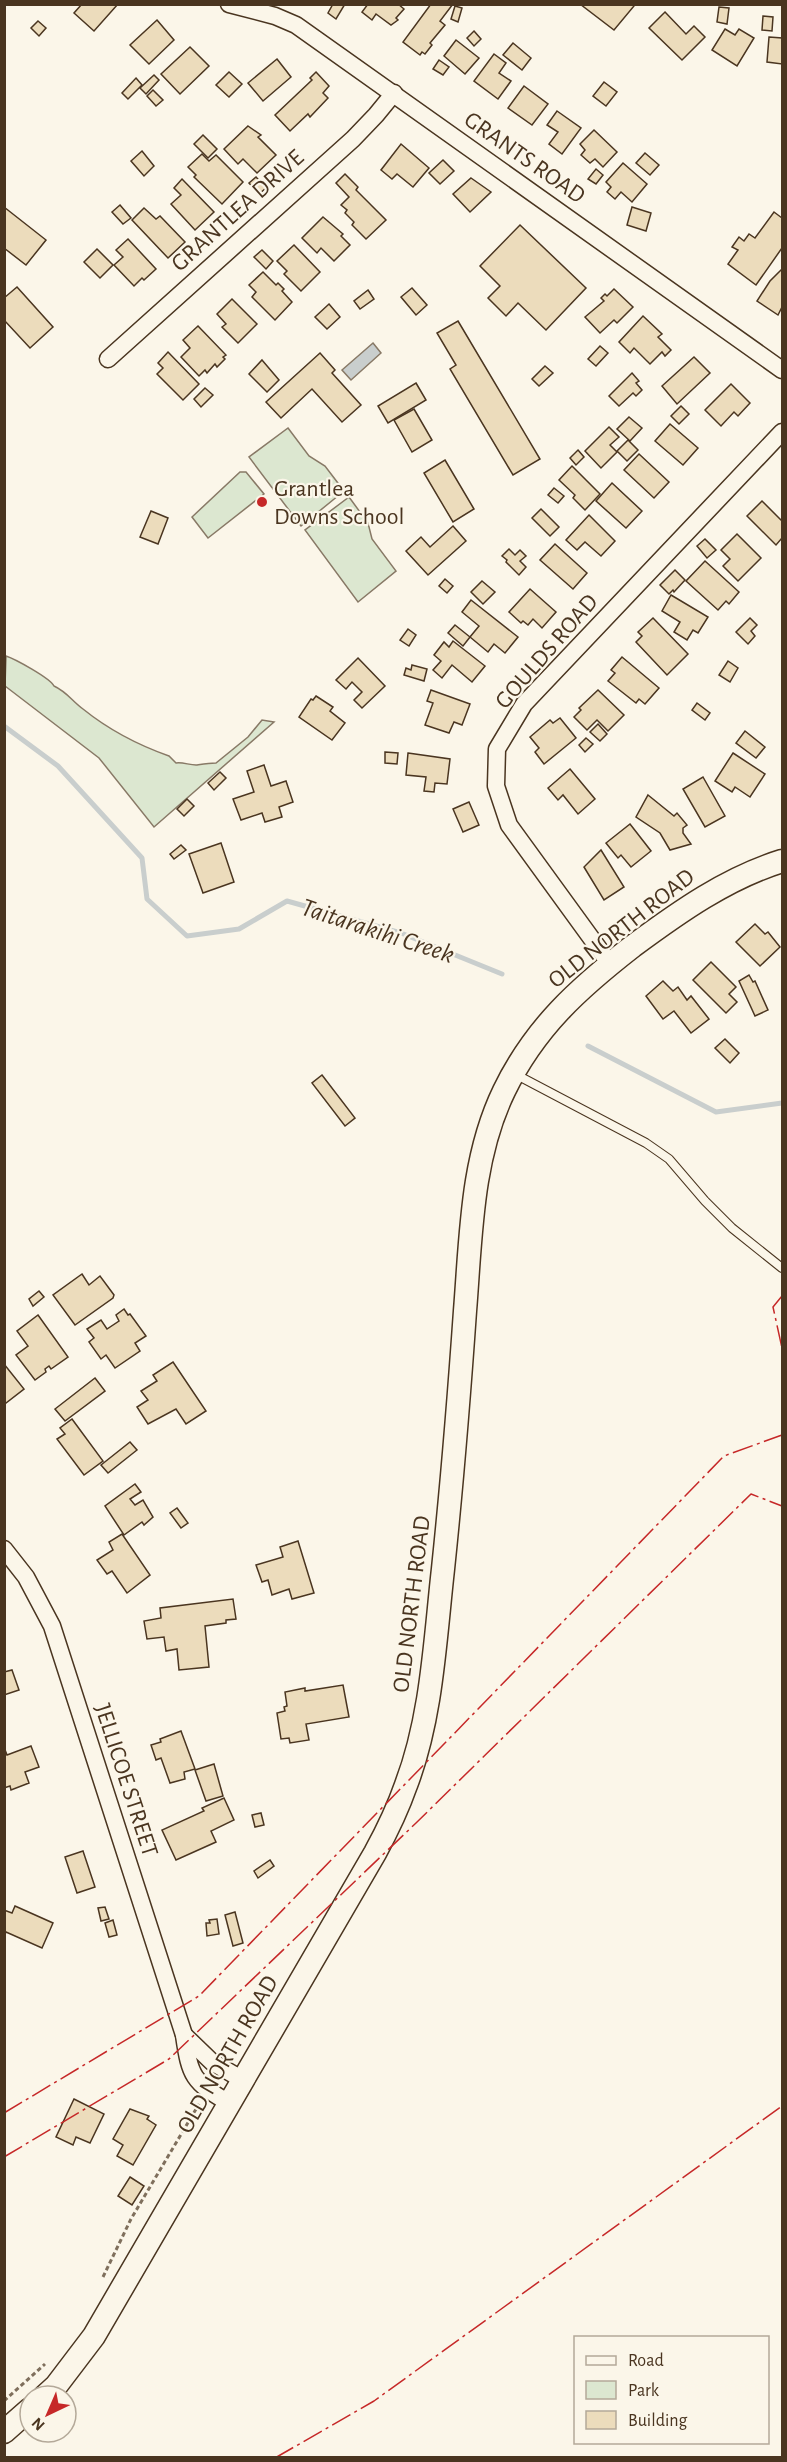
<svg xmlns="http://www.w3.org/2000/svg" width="787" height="2462" viewBox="0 0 787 2462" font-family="'Alegreya Sans',sans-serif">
<rect width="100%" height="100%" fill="#fbf6e9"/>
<g fill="#dce7d0" stroke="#887966" stroke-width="1.5">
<path d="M 288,428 L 309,456 L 325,466 L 344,491 L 301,526 L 249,457 Z"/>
<path d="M 240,472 L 246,472 L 264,494 L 208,538 L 192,517 Z"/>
<path d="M 349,497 L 368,523 L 372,539 L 396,571 L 358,602 L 305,530 Z"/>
<path d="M 6,656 C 15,659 50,678 54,686 C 67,692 72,701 83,709 C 109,730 138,745 169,756 L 176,763 C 183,762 189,765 196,765 C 203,764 209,763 216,763 L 248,737 L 262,720 L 274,722 L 154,827 L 99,758 L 5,686 Z"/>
</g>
<path fill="#c9cecd" stroke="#887966" stroke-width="1.5" d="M 373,343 L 381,353 L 351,380 L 342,370 Z"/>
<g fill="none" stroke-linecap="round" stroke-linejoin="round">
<g stroke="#c9cecd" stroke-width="5">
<path d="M 4,726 L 58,766 L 142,858 L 147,899 L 187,936 L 239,929 L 287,901 L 401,933 L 502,974"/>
<path d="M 588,1046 L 716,1112 L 782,1103"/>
</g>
</g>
<g fill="#ecdcbc" stroke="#4a3520" stroke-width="1.5">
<path d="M 82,4 L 118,4 L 94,31 L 74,13 Z"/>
<path d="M 333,4 L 345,4 L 336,19 L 328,13 Z"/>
<path d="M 368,4 L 398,4 L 404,9 L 396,18 L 398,20 L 391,25 L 376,14 L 372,20 L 362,12 Z"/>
<path d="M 431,4 L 453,4 L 440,21 L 445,25 L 430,43 L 432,45 L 425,54 L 422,52 L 420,55 L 403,42 Z"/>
<path d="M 580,4 L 631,4 L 634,6 L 614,30 Z"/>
<path d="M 455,6 L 462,8 L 458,22 L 451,19 Z"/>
<path d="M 719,7 L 729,8 L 727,24 L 717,22 Z"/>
<path d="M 665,12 L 686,34 L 694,26 L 705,37 L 682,60 L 649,28 Z"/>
<path d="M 763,16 L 773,17 L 772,31 L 762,30 Z"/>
<path d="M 157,20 L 174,40 L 149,64 L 130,45 Z"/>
<path d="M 38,21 L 46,28 L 39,36 L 31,28 Z"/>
<path d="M 725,29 L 735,35 L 739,29 L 754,38 L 737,66 L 712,50 Z"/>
<path d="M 474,31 L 481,39 L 474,46 L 467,38 Z"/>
<path d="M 769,37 L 782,38 L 782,64 L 767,62 Z"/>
<path d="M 456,40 L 479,58 L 465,74 L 444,56 Z"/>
<path d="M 513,43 L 531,58 L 522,70 L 503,55 Z"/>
<path d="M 190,47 L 209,66 L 180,94 L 161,74 Z"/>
<path d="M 494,54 L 506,63 L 499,73 L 511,81 L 498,99 L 474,81 Z"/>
<path d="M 277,59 L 291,77 L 263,101 L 248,83 Z"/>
<path d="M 439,60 L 449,67 L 443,75 L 433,69 Z"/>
<path d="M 229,72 L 242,84 L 229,97 L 216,85 Z"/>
<path d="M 316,72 L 329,86 L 323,93 L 328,98 L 310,117 L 308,114 L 290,131 L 275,115 L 312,80 L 310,78 Z"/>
<path d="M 154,75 L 159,80 L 146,94 L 140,88 Z"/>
<path d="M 136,78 L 142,85 L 128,99 L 122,93 Z"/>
<path d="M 604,82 L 617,92 L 606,106 L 593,96 Z"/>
<path d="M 524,86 L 548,104 L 532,125 L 508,108 Z"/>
<path d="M 153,90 L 163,100 L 156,106 L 147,96 Z"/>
<path d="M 557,111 L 581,128 L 562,154 L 549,144 L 558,132 L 547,125 Z"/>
<path d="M 248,126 L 261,135 L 258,137 L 276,155 L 257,173 L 243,159 L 238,164 L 224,149 Z"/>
<path d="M 594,130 L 617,152 L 603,167 L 595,159 L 590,163 L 581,155 L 585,150 L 580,144 Z"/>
<path d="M 203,135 L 217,149 L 208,158 L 194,144 Z"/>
<path d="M 401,144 L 429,168 L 413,187 L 397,174 L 392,179 L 381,170 Z"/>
<path d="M 142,151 L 154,166 L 144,176 L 131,161 Z"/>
<path d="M 645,153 L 659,165 L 650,175 L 636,163 Z"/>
<path d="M 202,154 L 209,161 L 216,155 L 243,182 L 222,204 L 194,177 L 196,175 L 188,167 Z"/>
<path d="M 443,160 L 454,171 L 440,184 L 429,173 Z"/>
<path d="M 623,163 L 647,184 L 632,202 L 621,192 L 615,199 L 607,192 L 611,187 L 606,182 Z"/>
<path d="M 596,169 L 603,175 L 596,184 L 588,179 Z"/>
<path d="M 345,174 L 358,187 L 356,190 L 386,220 L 366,239 L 352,225 L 354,222 L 345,213 L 347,210 L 341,205 L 349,197 L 336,183 Z"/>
<path d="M 256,177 L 266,188 L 259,194 L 249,183 Z"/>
<path d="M 471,178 L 491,192 L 470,212 L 453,194 Z"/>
<path d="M 182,179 L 214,212 L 195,230 L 171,204 L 181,195 L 174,188 Z"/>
<path d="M 120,205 L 131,218 L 123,224 L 112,212 Z"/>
<path d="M 4,207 L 46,240 L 26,265 L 4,248 Z"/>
<path d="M 632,207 L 651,213 L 646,231 L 627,225 Z"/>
<path d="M 144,208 L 156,219 L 160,216 L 185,242 L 168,258 L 132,220 Z"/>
<path d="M 774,212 L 782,218 L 782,248 L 756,285 L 728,264 L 738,250 L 732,247 L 739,237 L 744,241 L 749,234 L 755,238 Z"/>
<path d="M 323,217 L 343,234 L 341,236 L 350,245 L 334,261 L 321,248 L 317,253 L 302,238 Z"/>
<path d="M 520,225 L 586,288 L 546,330 L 518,303 L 506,316 L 488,298 L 500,286 L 480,266 Z"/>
<path d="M 128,239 L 156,269 L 144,280 L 142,278 L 134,286 L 114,265 L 123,257 L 116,250 Z"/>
<path d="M 294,245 L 320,272 L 301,291 L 284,274 L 287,271 L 277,261 Z"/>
<path d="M 97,249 L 113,265 L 100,278 L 84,262 Z"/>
<path d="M 262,250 L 273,261 L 266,269 L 254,257 Z"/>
<path d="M 782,269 L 782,307 L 778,315 L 757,301 L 770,281 Z"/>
<path d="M 263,272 L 276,285 L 278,283 L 284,289 L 282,291 L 292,302 L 275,320 L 252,297 L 256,292 L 249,285 Z"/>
<path d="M 17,287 L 53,327 L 30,348 L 4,320 L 4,298 Z"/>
<path d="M 412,288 L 427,305 L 416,315 L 401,297 Z"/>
<path d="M 614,289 L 633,307 L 617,323 L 614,320 L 600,333 L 585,317 L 604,301 L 601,298 L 605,294 L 607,296 Z"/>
<path d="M 368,290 L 374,299 L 360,309 L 354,301 Z"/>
<path d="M 232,299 L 257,324 L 238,343 L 222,327 L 226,324 L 217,314 Z"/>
<path d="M 329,304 L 340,317 L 327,329 L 315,317 Z"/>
<path d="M 643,316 L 662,334 L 658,337 L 671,350 L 665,356 L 662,352 L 650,364 L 634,348 L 630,353 L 619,342 Z"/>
<path d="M 458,321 L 540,459 L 513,475 L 450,369 L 456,365 L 437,333 Z"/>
<path d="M 198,326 L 226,355 L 223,357 L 225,359 L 217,367 L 215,364 L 207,373 L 205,370 L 199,376 L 181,357 L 190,348 L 183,340 Z"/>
<path d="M 600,346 L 608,353 L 596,366 L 588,359 Z"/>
<path d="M 168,352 L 199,384 L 183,400 L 157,374 L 163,368 L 158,363 Z"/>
<path d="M 320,353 L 335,370 L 332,373 L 361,405 L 342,422 L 312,389 L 281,418 L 266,402 Z"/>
<path d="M 694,357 L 710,373 L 677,404 L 662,386 Z"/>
<path d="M 262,360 L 279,380 L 267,392 L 249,374 Z"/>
<path d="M 545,366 L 553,373 L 539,386 L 532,379 Z"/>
<path d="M 632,373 L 639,381 L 636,383 L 642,390 L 636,396 L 633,393 L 619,406 L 609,396 Z"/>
<path d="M 416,383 L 426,400 L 388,423 L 378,406 Z"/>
<path d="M 731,384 L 750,403 L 738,416 L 734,412 L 721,426 L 705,410 Z"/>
<path d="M 205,388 L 213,395 L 201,407 L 194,399 Z"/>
<path d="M 681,406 L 689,414 L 679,424 L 671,416 Z"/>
<path d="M 414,409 L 432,440 L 412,452 L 394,420 Z"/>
<path d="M 629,417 L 642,428 L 630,441 L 617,429 Z"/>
<path d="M 670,424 L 698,448 L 683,465 L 655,441 Z"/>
<path d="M 609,427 L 619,437 L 610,445 L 617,452 L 601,468 L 585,451 Z"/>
<path d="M 628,440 L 638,450 L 627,461 L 617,451 Z"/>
<path d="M 578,450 L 584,457 L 576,465 L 570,458 Z"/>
<path d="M 639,454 L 669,482 L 654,498 L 624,470 Z"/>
<path d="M 445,460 L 474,509 L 453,522 L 424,473 Z"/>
<path d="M 572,466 L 600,494 L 585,510 L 573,498 L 575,495 L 559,480 Z"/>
<path d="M 612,483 L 642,511 L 626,528 L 596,501 Z"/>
<path d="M 554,488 L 564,496 L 558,503 L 548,495 Z"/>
<path d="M 762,501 L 782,521 L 782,538 L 776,545 L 747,516 Z"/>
<path d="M 541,509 L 559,527 L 550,536 L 532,518 Z"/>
<path d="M 151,511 L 168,518 L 158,544 L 140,537 Z"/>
<path d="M 589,515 L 615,541 L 601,556 L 585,542 L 577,550 L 566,540 Z"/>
<path d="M 453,526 L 466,541 L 428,575 L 406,551 L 421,537 L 430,547 Z"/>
<path d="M 737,534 L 761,558 L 738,581 L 723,566 L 730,559 L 721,550 Z"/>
<path d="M 705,539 L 716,550 L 707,558 L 697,546 Z"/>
<path d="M 555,544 L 587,573 L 573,589 L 540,560 Z"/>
<path d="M 509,549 L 515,555 L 520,550 L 526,556 L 520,561 L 526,567 L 519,575 L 506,562 L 507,560 L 502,556 Z"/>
<path d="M 705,561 L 739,592 L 729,604 L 726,601 L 718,610 L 686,581 Z"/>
<path d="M 675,570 L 685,580 L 674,592 L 673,590 L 669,594 L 660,585 Z"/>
<path d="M 445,579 L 453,586 L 447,593 L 439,586 Z"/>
<path d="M 482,581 L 495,592 L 483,604 L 471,592 Z"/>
<path d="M 530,589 L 556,612 L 542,628 L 533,619 L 528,625 L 523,621 L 521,623 L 509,612 Z"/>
<path d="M 671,595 L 708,617 L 698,633 L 693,630 L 687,640 L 674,632 L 680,622 L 662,611 Z"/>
<path d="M 471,600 L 518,637 L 505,653 L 494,644 L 488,652 L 470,637 L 479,626 L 462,612 Z"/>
<path d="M 653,618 L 688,654 L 667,675 L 636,642 L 642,636 L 638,632 Z"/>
<path d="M 750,618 L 757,625 L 751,631 L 755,636 L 748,644 L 736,632 Z"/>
<path d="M 455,625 L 470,637 L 463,646 L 448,633 Z"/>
<path d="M 408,629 L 416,635 L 409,646 L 400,640 Z"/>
<path d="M 453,641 L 485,666 L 472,682 L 452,665 L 442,678 L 433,670 L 441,661 L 434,655 L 444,642 L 449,647 Z"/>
<path d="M 622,657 L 659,688 L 645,704 L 639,699 L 636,703 L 608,681 L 615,673 L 611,670 Z"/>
<path d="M 358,658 L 385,686 L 362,708 L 354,700 L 362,692 L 352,682 L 346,689 L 336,680 Z"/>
<path d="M 728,661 L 738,668 L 730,682 L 719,675 Z"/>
<path d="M 412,665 L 427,669 L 424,681 L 404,675 L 406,668 L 411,670 Z"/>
<path d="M 431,690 L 470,704 L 462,725 L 454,722 L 449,733 L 425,725 L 433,703 L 427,701 Z"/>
<path d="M 598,690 L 624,715 L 608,731 L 597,720 L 587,730 L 574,717 L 581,710 L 579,708 Z"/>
<path d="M 316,696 L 333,707 L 330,711 L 345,723 L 332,740 L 299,717 L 311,699 L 313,700 Z"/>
<path d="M 697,703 L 710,713 L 705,720 L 692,710 Z"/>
<path d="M 560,718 L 576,738 L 544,764 L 535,752 L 539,748 L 530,737 L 550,720 L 553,723 Z"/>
<path d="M 598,724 L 607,734 L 600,741 L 590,732 Z"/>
<path d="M 745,731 L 765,747 L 756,758 L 736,743 Z"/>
<path d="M 586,738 L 593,744 L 585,752 L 579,745 Z"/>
<path d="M 385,752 L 398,753 L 397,764 L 385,763 Z"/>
<path d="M 408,753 L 450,759 L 447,784 L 435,783 L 434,792 L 424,791 L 426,777 L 406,775 Z"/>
<path d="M 733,753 L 765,774 L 750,797 L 735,787 L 732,792 L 715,781 Z"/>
<path d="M 264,765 L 271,786 L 286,781 L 293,802 L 279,807 L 282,817 L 265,822 L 262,813 L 241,820 L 233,799 L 254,792 L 247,771 Z"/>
<path d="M 570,769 L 595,799 L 578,814 L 563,795 L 558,800 L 548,788 Z"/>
<path d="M 220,772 L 226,778 L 214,790 L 208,783 Z"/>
<path d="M 703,777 L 725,816 L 705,827 L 683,789 Z"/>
<path d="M 648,795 L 674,816 L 677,813 L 687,825 L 683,828 L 683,833 L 691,844 L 670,850 L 660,833 L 636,817 Z"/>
<path d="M 187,799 L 194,806 L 184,816 L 177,809 Z"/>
<path d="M 469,802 L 479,825 L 463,832 L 453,809 Z"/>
<path d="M 630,824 L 651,851 L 631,867 L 621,855 L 618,858 L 606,843 Z"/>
<path d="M 221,843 L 234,882 L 203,893 L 189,854 Z"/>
<path d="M 181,845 L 186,850 L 174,859 L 170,854 Z"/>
<path d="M 601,850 L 624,887 L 604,900 L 584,867 Z"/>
<path d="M 755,924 L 765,934 L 768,932 L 780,947 L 760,966 L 736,942 Z"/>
<path d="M 711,962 L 736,987 L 729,994 L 737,1002 L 726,1013 L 693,980 Z"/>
<path d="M 749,975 L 753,982 L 755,981 L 768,1010 L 755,1016 L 739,981 Z"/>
<path d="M 663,981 L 673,991 L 678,987 L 687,1000 L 691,996 L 709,1019 L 691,1033 L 674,1011 L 663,1019 L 646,996 Z"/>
<path d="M 725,1039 L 739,1053 L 730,1063 L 715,1048 Z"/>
<path d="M 322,1075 L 355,1118 L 345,1126 L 312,1083 Z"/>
<path d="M 82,1274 L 89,1285 L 100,1276 L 114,1295 L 113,1298 L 75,1325 L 53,1295 Z"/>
<path d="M 39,1291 L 44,1297 L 33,1306 L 29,1299 Z"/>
<path d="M 124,1309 L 128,1315 L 130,1314 L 146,1336 L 135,1343 L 140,1351 L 115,1368 L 106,1355 L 101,1359 L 89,1342 L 94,1338 L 87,1329 L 101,1320 L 107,1329 L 119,1321 L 116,1315 Z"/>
<path d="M 38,1315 L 68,1357 L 51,1369 L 49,1366 L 45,1369 L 46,1372 L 35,1380 L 16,1355 L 28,1346 L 17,1331 Z"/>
<path d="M 173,1362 L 206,1411 L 186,1424 L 176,1409 L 148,1424 L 137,1407 L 148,1400 L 141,1391 L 157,1381 L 153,1375 Z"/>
<path d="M 4,1364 L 24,1389 L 6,1403 L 4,1401 Z"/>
<path d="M 95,1378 L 105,1391 L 65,1421 L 55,1409 Z"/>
<path d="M 72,1419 L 103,1461 L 84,1475 L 57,1439 L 65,1434 L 60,1428 Z"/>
<path d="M 130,1442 L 137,1450 L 108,1473 L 101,1465 Z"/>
<path d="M 135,1484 L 141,1492 L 130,1499 L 135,1505 L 143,1500 L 153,1517 L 144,1525 L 142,1522 L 124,1535 L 105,1506 Z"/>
<path d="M 177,1508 L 188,1523 L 181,1528 L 170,1513 Z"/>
<path d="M 122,1534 L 150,1575 L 127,1593 L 112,1571 L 107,1574 L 97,1560 L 113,1550 L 109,1542 Z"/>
<path d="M 298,1541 L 314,1593 L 292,1599 L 289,1589 L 272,1595 L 268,1580 L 262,1582 L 256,1565 L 283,1557 L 280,1547 Z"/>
<path d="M 233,1599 L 236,1619 L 226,1620 L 226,1623 L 205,1626 L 209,1667 L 179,1670 L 177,1649 L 166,1651 L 164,1637 L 147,1639 L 144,1621 L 161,1618 L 160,1608 Z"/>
<path d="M 12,1670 L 19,1690 L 4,1695 L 4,1672 Z"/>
<path d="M 343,1685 L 349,1717 L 306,1724 L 309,1740 L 290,1743 L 289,1738 L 281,1739 L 277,1713 L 285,1711 L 284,1707 L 287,1706 L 285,1692 L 305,1688 L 305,1691 Z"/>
<path d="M 181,1731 L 195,1769 L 184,1772 L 185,1779 L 170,1783 L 161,1758 L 156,1760 L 151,1745 L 161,1742 L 160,1739 Z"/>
<path d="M 31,1746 L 39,1767 L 25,1772 L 29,1783 L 11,1790 L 10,1786 L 4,1788 L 4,1747 L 7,1755 Z"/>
<path d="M 214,1764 L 223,1796 L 206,1801 L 195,1770 Z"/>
<path d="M 224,1798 L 234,1820 L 211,1831 L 216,1842 L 176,1860 L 162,1830 L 204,1811 L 202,1808 Z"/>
<path d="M 261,1813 L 264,1825 L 255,1827 L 252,1815 Z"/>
<path d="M 83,1851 L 95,1887 L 77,1893 L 65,1857 Z"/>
<path d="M 270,1860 L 274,1866 L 258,1878 L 254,1871 Z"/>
<path d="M 15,1906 L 53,1923 L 42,1948 L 6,1932 L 4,1935 L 4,1910 L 12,1913 Z"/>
<path d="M 105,1907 L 109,1919 L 101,1921 L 98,1908 Z"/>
<path d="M 235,1912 L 243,1943 L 233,1946 L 225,1915 Z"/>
<path d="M 217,1919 L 219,1934 L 207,1936 L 206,1923 L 210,1923 L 209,1920 Z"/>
<path d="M 113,1920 L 117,1935 L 109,1937 L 105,1923 Z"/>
<path d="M 74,2099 L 104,2114 L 90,2143 L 76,2137 L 73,2145 L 56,2137 Z"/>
<path d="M 130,2109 L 149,2116 L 147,2119 L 156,2125 L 133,2165 L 117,2156 L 123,2145 L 113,2139 Z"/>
<path d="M 130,2177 L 144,2186 L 132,2205 L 118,2196 Z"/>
</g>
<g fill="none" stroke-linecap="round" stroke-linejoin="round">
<defs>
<path id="lane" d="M 513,1073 L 646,1143 L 669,1159 L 705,1201 L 732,1228 L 782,1268"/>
<g id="street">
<path d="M 229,4 L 275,16 L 296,25 L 782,370"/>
<path d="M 108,359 L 353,139 L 376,115 L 394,93"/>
<path d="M 610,964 L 509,825 L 496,786 L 497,749 L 524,704 L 782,432"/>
<path d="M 4,1549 L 26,1577 L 52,1626 L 184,2035 C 190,2077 193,2082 229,2103"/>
<path d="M 184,2035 L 212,2062 L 243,2080"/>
</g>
<g id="secondary">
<path d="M 45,2396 L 56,2386 L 94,2336 L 375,1853 C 387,1831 398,1808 406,1785 C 432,1717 435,1640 443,1569 C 452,1483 459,1397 465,1311 C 471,1237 471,1159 504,1091 C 535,1027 579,988 633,946 C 679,912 727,878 782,861"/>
<path d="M 4,2432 L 30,2409"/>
</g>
</defs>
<use href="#lane" stroke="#4a3520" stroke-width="10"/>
<use href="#street" stroke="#4a3520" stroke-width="19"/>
<use href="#secondary" stroke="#4a3520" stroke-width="25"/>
<g stroke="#7f6f5c" stroke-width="3" stroke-dasharray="4.5 3" stroke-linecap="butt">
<path d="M 103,2277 L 131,2219 L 199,2104"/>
<path d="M 4,2401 L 45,2364"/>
</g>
<use href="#lane" stroke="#fbf6e9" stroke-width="8"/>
<use href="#street" stroke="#fbf6e9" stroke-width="16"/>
<use href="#secondary" stroke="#fbf6e9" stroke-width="22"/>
<g stroke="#c62828" stroke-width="1.5" stroke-dasharray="21 4.5 3 4.5" stroke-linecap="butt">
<path d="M 782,1296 L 773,1307 L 782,1348"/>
<path d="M 4,2113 L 199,1996 L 724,1456 L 782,1435"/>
<path d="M 4,2157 L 169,2059 L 416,1823 L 751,1494 L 782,1506"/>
<path d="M 275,2458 L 374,2401 L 782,2106"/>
</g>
</g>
<circle fill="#c62828" stroke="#fbf6e9" stroke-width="2" cx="262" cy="502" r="6"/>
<g text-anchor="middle" stroke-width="4.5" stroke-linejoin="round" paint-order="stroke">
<g font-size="24" fill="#4a3520" stroke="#fbf6e9">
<text transform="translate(525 157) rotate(35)" y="8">GRANTS ROAD</text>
<text transform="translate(237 210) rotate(-42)" y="8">GRANTLEA DRIVE</text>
<text transform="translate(546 651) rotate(-49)" y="8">GOULDS ROAD</text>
<text transform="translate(621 928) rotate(-38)" y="8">OLD NORTH ROAD</text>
<text transform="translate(411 1604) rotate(-83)" y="8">OLD NORTH ROAD</text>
<text transform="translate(127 1780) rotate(72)" y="8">JELLICOE STREET</text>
<text transform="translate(227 2054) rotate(-60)" y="8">OLD NORTH ROAD</text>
</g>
<g font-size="24" fill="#4a3520" stroke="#fbf6e9" text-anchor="start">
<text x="274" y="496">Grantlea<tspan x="274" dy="28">Downs School</tspan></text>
</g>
<g font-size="26" font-style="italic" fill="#4a3520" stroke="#fbf6e9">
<text transform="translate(378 930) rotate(18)" y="9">Taitarakihi Creek</text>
</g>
</g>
<rect width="787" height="2462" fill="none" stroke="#4a3520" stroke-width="12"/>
<rect x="574" y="2336" width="195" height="108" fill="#fbf6e9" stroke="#b4a999" stroke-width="1.5"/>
<rect x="586" y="2356" width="30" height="9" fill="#fbf6e9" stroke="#b4a999" stroke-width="1.5"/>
<text x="628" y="2366" font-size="18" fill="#4a3520">Road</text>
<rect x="586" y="2381" width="30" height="18" fill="#dce7d0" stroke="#b4a999" stroke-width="1.5"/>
<text x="628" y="2396" font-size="18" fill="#4a3520">Park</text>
<rect x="586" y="2411" width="30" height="18" fill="#ecdcbc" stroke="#b4a999" stroke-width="1.5"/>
<text x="628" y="2426" font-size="18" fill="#4a3520">Building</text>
<g transform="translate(48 2414) rotate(224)"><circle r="28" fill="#fbf6e9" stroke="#b4a999" stroke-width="1.5"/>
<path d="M0-4.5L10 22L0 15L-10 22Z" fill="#c62828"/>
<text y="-9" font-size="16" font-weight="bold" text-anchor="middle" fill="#4a3520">N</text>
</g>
</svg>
